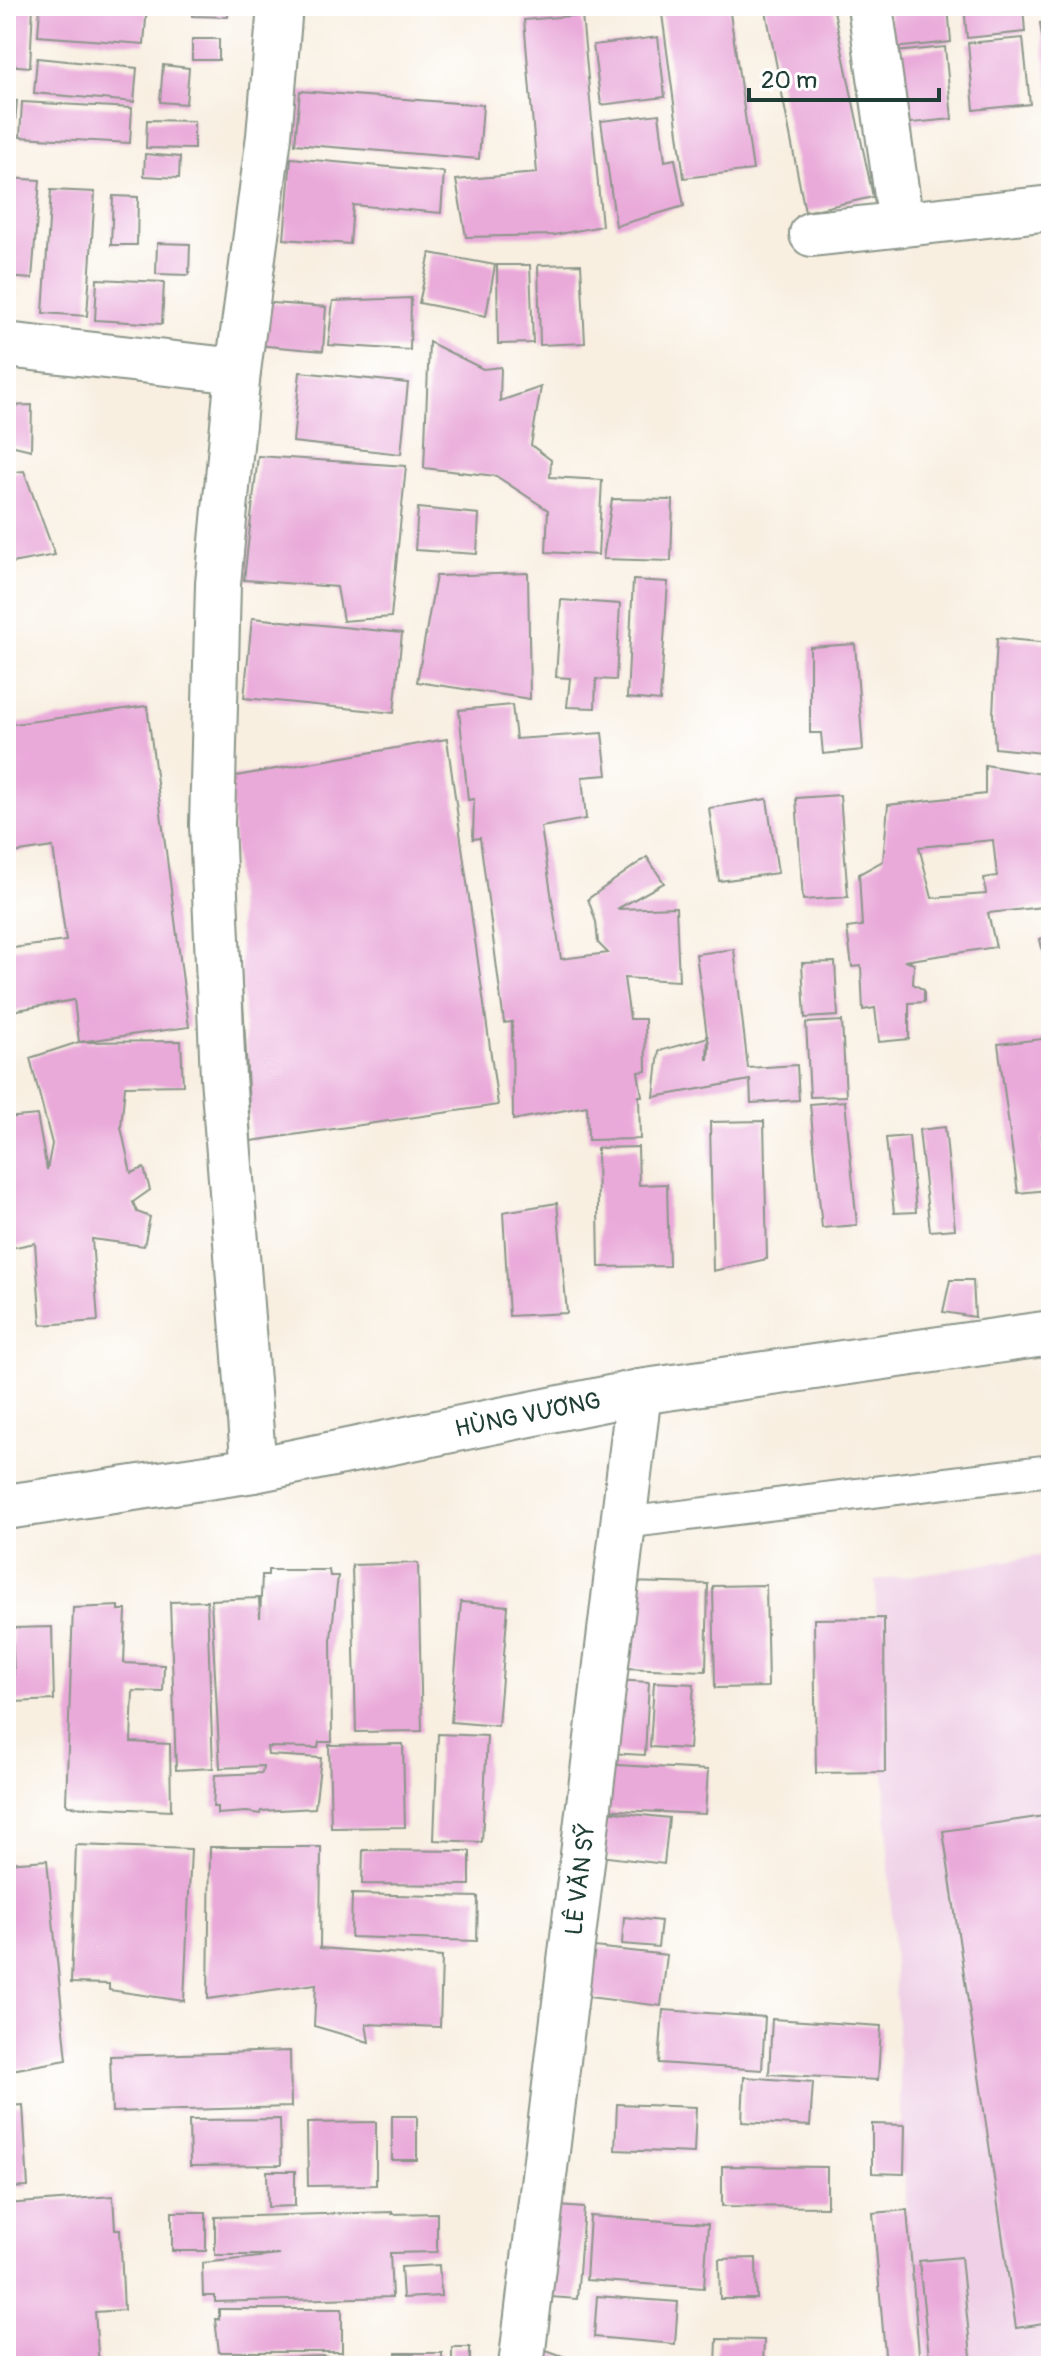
<svg xmlns="http://www.w3.org/2000/svg" width="1057" height="2372" viewBox="0 0 1057 2372" font-family="Pangolin,sans-serif">
<rect width="100%" height="100%" fill="#fff"/>
<filter id="ink" filterUnits="userSpaceOnUse"><feTurbulence type="fractalNoise" baseFrequency=".0125" numOctaves="2"/><feDisplacementMap in="SourceGraphic" scale="16" xChannelSelector="R" yChannelSelector="G"/><feConvolveMatrix kernelMatrix="1 2 1 2 8 2 1 2 1" color-interpolation-filters="sRGB"/></filter>
<filter id="wash" filterUnits="userSpaceOnUse"><feTurbulence type="fractalNoise" baseFrequency=".006" numOctaves="4" result="noise"/><feDisplacementMap in="SourceGraphic" scale="32" xChannelSelector="R" yChannelSelector="G"/><feGaussianBlur stdDeviation="1.8" result="paint"/><feColorMatrix in="noise" values="0 0 0 0 0 0 0 0 0 0 0 0 0 0 0 0 0 1.4 0 .05"/><feComposite in="paint" operator="in"/></filter>
<g filter="url(#wash)">
<rect width="100%" height="100%" fill="#f8efe1"/>
<path fill="#efd0e6" d="M 1051,1554 L 1051,2366 L 925,2366 L 906,2209 L 875,1581 Z"/>
<g id="blocks">
<g fill="#e9a9d9" fill-rule="evenodd">
<path d="M 6,6 L 33,6 L 30,67 L 6,65 Z"/>
<path d="M 40,6 L 147,6 L 144,44 L 38,36 Z"/>
<path d="M 193,6 L 229,6 L 228,17 L 192,16 Z"/>
<path d="M 718,6 L 729,6 L 753,170 L 684,178 L 662,14 Z"/>
<path d="M 765,6 L 833,6 L 873,197 L 805,212 Z"/>
<path d="M 889,6 L 948,6 L 951,42 L 893,48 Z"/>
<path d="M 964,6 L 1023,6 L 1025,32 L 967,38 Z"/>
<path d="M 582,15 L 602,226 L 554,235 L 466,237 L 456,180 L 537,173 L 524,20 Z"/>
<path d="M 1051,22 L 1051,86 L 1049,86 L 1040,23 Z"/>
<path d="M 658,37 L 665,97 L 601,105 L 593,45 Z"/>
<path d="M 1023,38 L 1030,104 L 974,110 L 968,43 Z"/>
<rect x="192" y="39" width="27" height="21"/>
<path d="M 945,47 L 952,119 L 902,124 L 895,52 Z"/>
<path d="M 37,58 L 137,68 L 134,102 L 34,93 Z"/>
<path d="M 163,65 L 189,68 L 186,104 L 160,102 Z"/>
<path d="M 300,91 L 483,105 L 479,159 L 295,144 Z"/>
<path d="M 6,100 L 17,101 L 12,156 L 6,156 Z"/>
<path d="M 22,102 L 132,108 L 130,143 L 20,137 Z"/>
<path d="M 659,114 L 665,161 L 675,159 L 684,206 L 616,226 L 601,121 Z"/>
<path d="M 147,120 L 194,121 L 194,149 L 146,148 Z"/>
<path d="M 145,154 L 180,157 L 179,178 L 144,176 Z"/>
<path d="M 291,158 L 444,172 L 441,213 L 353,205 L 350,244 L 284,239 Z"/>
<path d="M 6,178 L 40,180 L 32,279 L 6,277 Z"/>
<path d="M 51,190 L 95,192 L 87,316 L 43,313 Z"/>
<path d="M 113,196 L 138,197 L 137,245 L 111,245 Z"/>
<path d="M 157,243 L 190,244 L 189,275 L 156,274 Z"/>
<path d="M 430,253 L 495,265 L 486,316 L 419,303 Z"/>
<path d="M 581,264 L 585,343 L 540,345 L 538,265 Z"/>
<path d="M 497,265 L 530,265 L 533,343 L 498,344 Z"/>
<path d="M 97,279 L 164,282 L 162,324 L 95,320 Z"/>
<path d="M 411,298 L 410,350 L 328,345 L 333,301 Z"/>
<path d="M 259,302 L 326,307 L 323,351 L 256,345 Z"/>
<path d="M 429,342 L 483,369 L 501,367 L 500,401 L 541,387 L 531,445 L 551,460 L 550,477 L 602,480 L 598,555 L 546,552 L 548,510 L 496,476 L 424,468 Z"/>
<path d="M 300,372 L 408,383 L 401,454 L 293,442 Z"/>
<path d="M 32,405 L 31,450 L 6,444 L 6,406 Z"/>
<path d="M 258,456 L 406,466 L 391,617 L 343,621 L 337,587 L 244,580 Z"/>
<path d="M 24,471 L 55,555 L 6,564 L 6,473 Z"/>
<path d="M 612,499 L 673,500 L 671,561 L 603,559 Z"/>
<path d="M 418,508 L 479,514 L 477,554 L 415,550 Z"/>
<path d="M 528,573 L 530,699 L 417,682 L 436,576 Z"/>
<path d="M 633,580 L 668,582 L 660,701 L 627,698 Z"/>
<path d="M 561,600 L 620,604 L 616,680 L 596,679 L 595,708 L 567,707 L 570,678 L 556,677 Z"/>
<path d="M 252,618 L 402,633 L 394,713 L 244,698 Z"/>
<path d="M 997,638 L 1051,643 L 1051,754 L 995,748 L 993,714 Z"/>
<path d="M 855,644 L 863,750 L 823,754 L 821,733 L 810,733 L 810,647 Z"/>
<path d="M 512,705 L 516,739 L 602,733 L 607,775 L 582,777 L 586,819 L 541,827 L 561,959 L 608,953 L 598,943 L 596,922 L 588,899 L 647,857 L 664,883 L 617,909 L 676,907 L 679,981 L 624,978 L 630,1019 L 645,1019 L 646,1071 L 638,1072 L 642,1096 L 639,1096 L 640,1139 L 588,1140 L 587,1106 L 513,1120 L 512,1022 L 504,1023 L 480,838 L 473,839 L 474,799 L 468,800 L 459,710 Z"/>
<path d="M 147,706 L 189,1027 L 79,1042 L 181,1041 L 183,1085 L 125,1086 L 121,1127 L 131,1173 L 144,1168 L 150,1190 L 133,1202 L 137,1212 L 150,1217 L 144,1246 L 92,1239 L 98,1321 L 41,1325 L 35,1243 L 6,1249 L 6,1118 L 37,1115 L 47,1170 L 52,1144 L 30,1058 L 79,1042 L 74,1000 L 6,1012 L 6,949 L 66,941 L 53,847 L 6,854 L 6,725 Z"/>
<path d="M 447,739 L 498,1105 L 251,1141 L 230,777 Z"/>
<path d="M 985,765 L 1048,775 L 1051,778 L 1051,906 L 988,913 L 996,947 L 904,961 L 914,964 L 913,984 L 924,990 L 924,1002 L 909,1003 L 909,1039 L 879,1042 L 875,1008 L 863,1010 L 861,966 L 852,967 L 847,928 L 862,926 L 859,874 L 883,861 L 888,805 L 985,794 ZM 993,840 L 997,876 L 984,878 L 986,894 L 932,898 L 919,847 Z"/>
<path d="M 840,795 L 848,897 L 803,900 L 796,798 Z"/>
<path d="M 767,799 L 778,873 L 719,881 L 709,808 Z"/>
<path d="M 1051,936 L 1051,976 L 1048,977 L 1040,939 Z"/>
<path d="M 734,949 L 748,1068 L 797,1065 L 799,1100 L 751,1103 L 750,1080 L 654,1097 L 659,1051 L 708,1037 L 707,1059 L 708,1059 L 709,1045 L 708,1037 L 707,1036 L 696,954 Z"/>
<path d="M 835,962 L 838,1016 L 805,1018 L 802,963 Z"/>
<path d="M 842,1021 L 846,1096 L 810,1097 L 806,1023 Z"/>
<path d="M 1051,1038 L 1051,1166 L 1042,1134 L 1048,1190 L 1018,1193 L 998,1044 Z"/>
<path d="M 845,1101 L 857,1225 L 822,1228 L 810,1104 Z"/>
<path d="M 764,1121 L 767,1259 L 713,1271 L 710,1122 Z"/>
<path d="M 945,1127 L 955,1229 L 930,1231 L 919,1130 Z"/>
<path d="M 909,1136 L 916,1212 L 894,1213 L 886,1138 Z"/>
<path d="M 638,1147 L 639,1185 L 667,1184 L 669,1266 L 599,1267 L 597,1148 Z"/>
<path d="M 557,1203 L 567,1313 L 509,1316 L 503,1212 Z"/>
<path d="M 950,1280 L 973,1280 L 975,1317 L 943,1312 Z"/>
<path d="M 418,1563 L 422,1731 L 356,1732 L 352,1565 Z"/>
<path d="M 268,1570 L 329,1570 L 330,1576 L 338,1576 L 331,1638 L 332,1742 L 319,1742 L 318,1748 L 267,1747 L 268,1755 L 321,1758 L 315,1808 L 261,1811 L 260,1814 L 247,1812 L 217,1814 L 217,1807 L 213,1807 L 215,1775 L 262,1773 L 263,1766 L 220,1768 L 211,1600 L 259,1598 L 260,1618 L 262,1575 L 268,1575 Z"/>
<path d="M 624,1582 L 708,1584 L 706,1671 L 622,1668 Z"/>
<path d="M 766,1585 L 768,1687 L 715,1688 L 713,1586 Z"/>
<path d="M 207,1601 L 213,1768 L 176,1770 L 170,1602 Z"/>
<path d="M 461,1602 L 508,1606 L 498,1726 L 451,1722 Z"/>
<path d="M 119,1606 L 119,1610 L 126,1610 L 124,1663 L 164,1665 L 163,1692 L 133,1691 L 131,1742 L 170,1744 L 171,1811 L 68,1806 L 66,1803 L 73,1608 Z"/>
<path d="M 884,1618 L 885,1772 L 816,1773 L 814,1619 Z"/>
<path d="M 52,1627 L 54,1700 L 15,1702 L 12,1628 Z"/>
<path d="M 612,1680 L 649,1682 L 645,1755 L 607,1753 Z"/>
<path d="M 654,1682 L 694,1684 L 689,1749 L 650,1747 Z"/>
<path d="M 438,1734 L 487,1736 L 482,1842 L 434,1840 Z"/>
<path d="M 403,1744 L 405,1827 L 331,1828 L 329,1745 Z"/>
<path d="M 598,1764 L 708,1770 L 705,1814 L 595,1809 Z"/>
<path d="M 596,1810 L 669,1818 L 664,1864 L 591,1855 Z"/>
<path d="M 1051,1815 L 1051,2323 L 1016,2328 L 943,1831 Z"/>
<path d="M 76,1845 L 191,1849 L 184,2001 L 109,1990 L 109,1984 L 71,1983 Z"/>
<path d="M 210,1847 L 321,1847 L 320,1948 L 442,1957 L 440,2027 L 366,2024 L 369,2042 L 314,2026 L 316,1984 L 208,1999 Z"/>
<path d="M 363,1850 L 470,1851 L 470,1885 L 362,1884 Z"/>
<path d="M 47,1860 L 67,2060 L 6,2071 L 6,1863 Z"/>
<path d="M 352,1894 L 478,1897 L 477,1941 L 351,1937 Z"/>
<path d="M 624,1917 L 661,1921 L 658,1947 L 622,1944 Z"/>
<path d="M 594,1947 L 667,1955 L 661,2006 L 588,1997 Z"/>
<path d="M 663,2010 L 765,2017 L 762,2070 L 659,2063 Z"/>
<path d="M 772,2019 L 881,2026 L 878,2080 L 769,2074 Z"/>
<path d="M 290,2051 L 291,2107 L 112,2112 L 110,2056 Z"/>
<path d="M 744,2077 L 813,2082 L 810,2126 L 742,2122 Z"/>
<path d="M 617,2104 L 696,2107 L 694,2153 L 615,2150 Z"/>
<path d="M 23,2105 L 28,2187 L 6,2188 L 6,2106 Z"/>
<rect x="392" y="2116" width="25" height="44"/>
<path d="M 280,2119 L 281,2165 L 190,2166 L 189,2120 Z"/>
<path d="M 376,2122 L 376,2185 L 308,2186 L 307,2123 Z"/>
<path d="M 872,2124 L 905,2125 L 904,2174 L 872,2173 Z"/>
<path d="M 722,2166 L 827,2167 L 827,2207 L 722,2206 Z"/>
<path d="M 267,2171 L 295,2171 L 295,2206 L 268,2207 Z"/>
<path d="M 113,2196 L 115,2229 L 120,2229 L 124,2310 L 95,2312 L 99,2366 L 6,2366 L 6,2204 Z"/>
<path d="M 545,2205 L 584,2208 L 577,2299 L 538,2296 Z"/>
<path d="M 907,2210 L 920,2366 L 886,2366 L 873,2213 Z"/>
<rect x="172" y="2212" width="34" height="39"/>
<path d="M 392,2212 L 392,2214 L 437,2213 L 437,2252 L 390,2253 L 392,2297 L 215,2302 L 215,2296 L 203,2296 L 202,2263 L 280,2255 L 215,2255 L 215,2217 Z"/>
<path d="M 590,2216 L 708,2224 L 704,2288 L 586,2280 Z"/>
<path d="M 961,2257 L 972,2366 L 930,2366 L 919,2261 Z"/>
<path d="M 756,2258 L 757,2299 L 720,2299 L 719,2259 Z"/>
<path d="M 439,2265 L 441,2296 L 403,2298 L 401,2267 Z"/>
<path d="M 597,2296 L 678,2302 L 675,2344 L 594,2337 Z"/>
<path d="M 219,2309 L 342,2309 L 342,2352 L 219,2352 L 215,2319 L 219,2319 Z"/>
<path d="M 717,2339 L 764,2340 L 763,2366 L 716,2366 Z"/>
<rect x="452" y="2347" width="18" height="19"/>
<path d="M 538,2347 L 590,2366 L 536,2366 Z"/>
<rect x="396" y="2353" width="46" height="13"/>
<path d="M 323,2356 L 327,2357 L 328,2366 L 273,2366 L 272,2358 Z"/>
</g>
</g>
</g>
<g filter="url(#ink)">
<use href="#blocks" fill-opacity="0" stroke="#8c968a" stroke-width="2"/>
<g fill="none" stroke-linecap="round" stroke-linejoin="round">
<defs>
<path id="service" d="M 624,1523 L 1051,1470"/>
<g id="minor">
<path d="M 870,6 L 901,224"/>
<path d="M 812,234 L 1051,208"/>
<path d="M 6,345 L 238,371"/>
<path d="M 254,1470 L 223,1077 L 212,825 L 218,584 L 238,371 L 269,136 L 280,6"/>
</g>
<g id="tertiary">
<path id="s1" d="M 521,2366 L 639,1392"/>
</g>
<g id="secondary">
<path id="s2" d="M 6,1507 L 254,1470 L 639,1392 L 1051,1333"/>
</g>
</defs>
<use href="#service" stroke="#8c968a" stroke-width="34"/>
<use href="#minor" stroke="#8c968a" stroke-width="48"/>
<use href="#tertiary" stroke="#8c968a" stroke-width="48"/>
<use href="#secondary" stroke="#8c968a" stroke-width="48"/>
<use href="#service" stroke="#fff" stroke-width="30"/>
<use href="#minor" stroke="#fff" stroke-width="44"/>
<use href="#tertiary" stroke="#fff" stroke-width="44"/>
<use href="#secondary" stroke="#fff" stroke-width="44"/>
</g>
</g>
<g text-anchor="middle" stroke-width="6" stroke-linejoin="round" paint-order="stroke">
<g font-size="24" fill="#1f3d34" stroke="#fff">
<text dy="8" stroke="none"><textPath href="#s2" startOffset="530">HÙNG VƯƠNG</textPath></text>
<text dy="8" stroke="none"><textPath href="#s1" startOffset="490">LÊ VĂN SỸ</textPath></text>
</g>
</g>
<rect width="1057" height="2372" fill="none" stroke="#fff" stroke-width="32"/>
<path d="M749 88v12h190v-12" fill="none" stroke="#1f3d34" stroke-width="4"/>
<text x="761" y="88" font-size="24" fill="#1f3d34" stroke="#ffffff" stroke-width="6" paint-order="stroke">20 m</text>
</svg>
